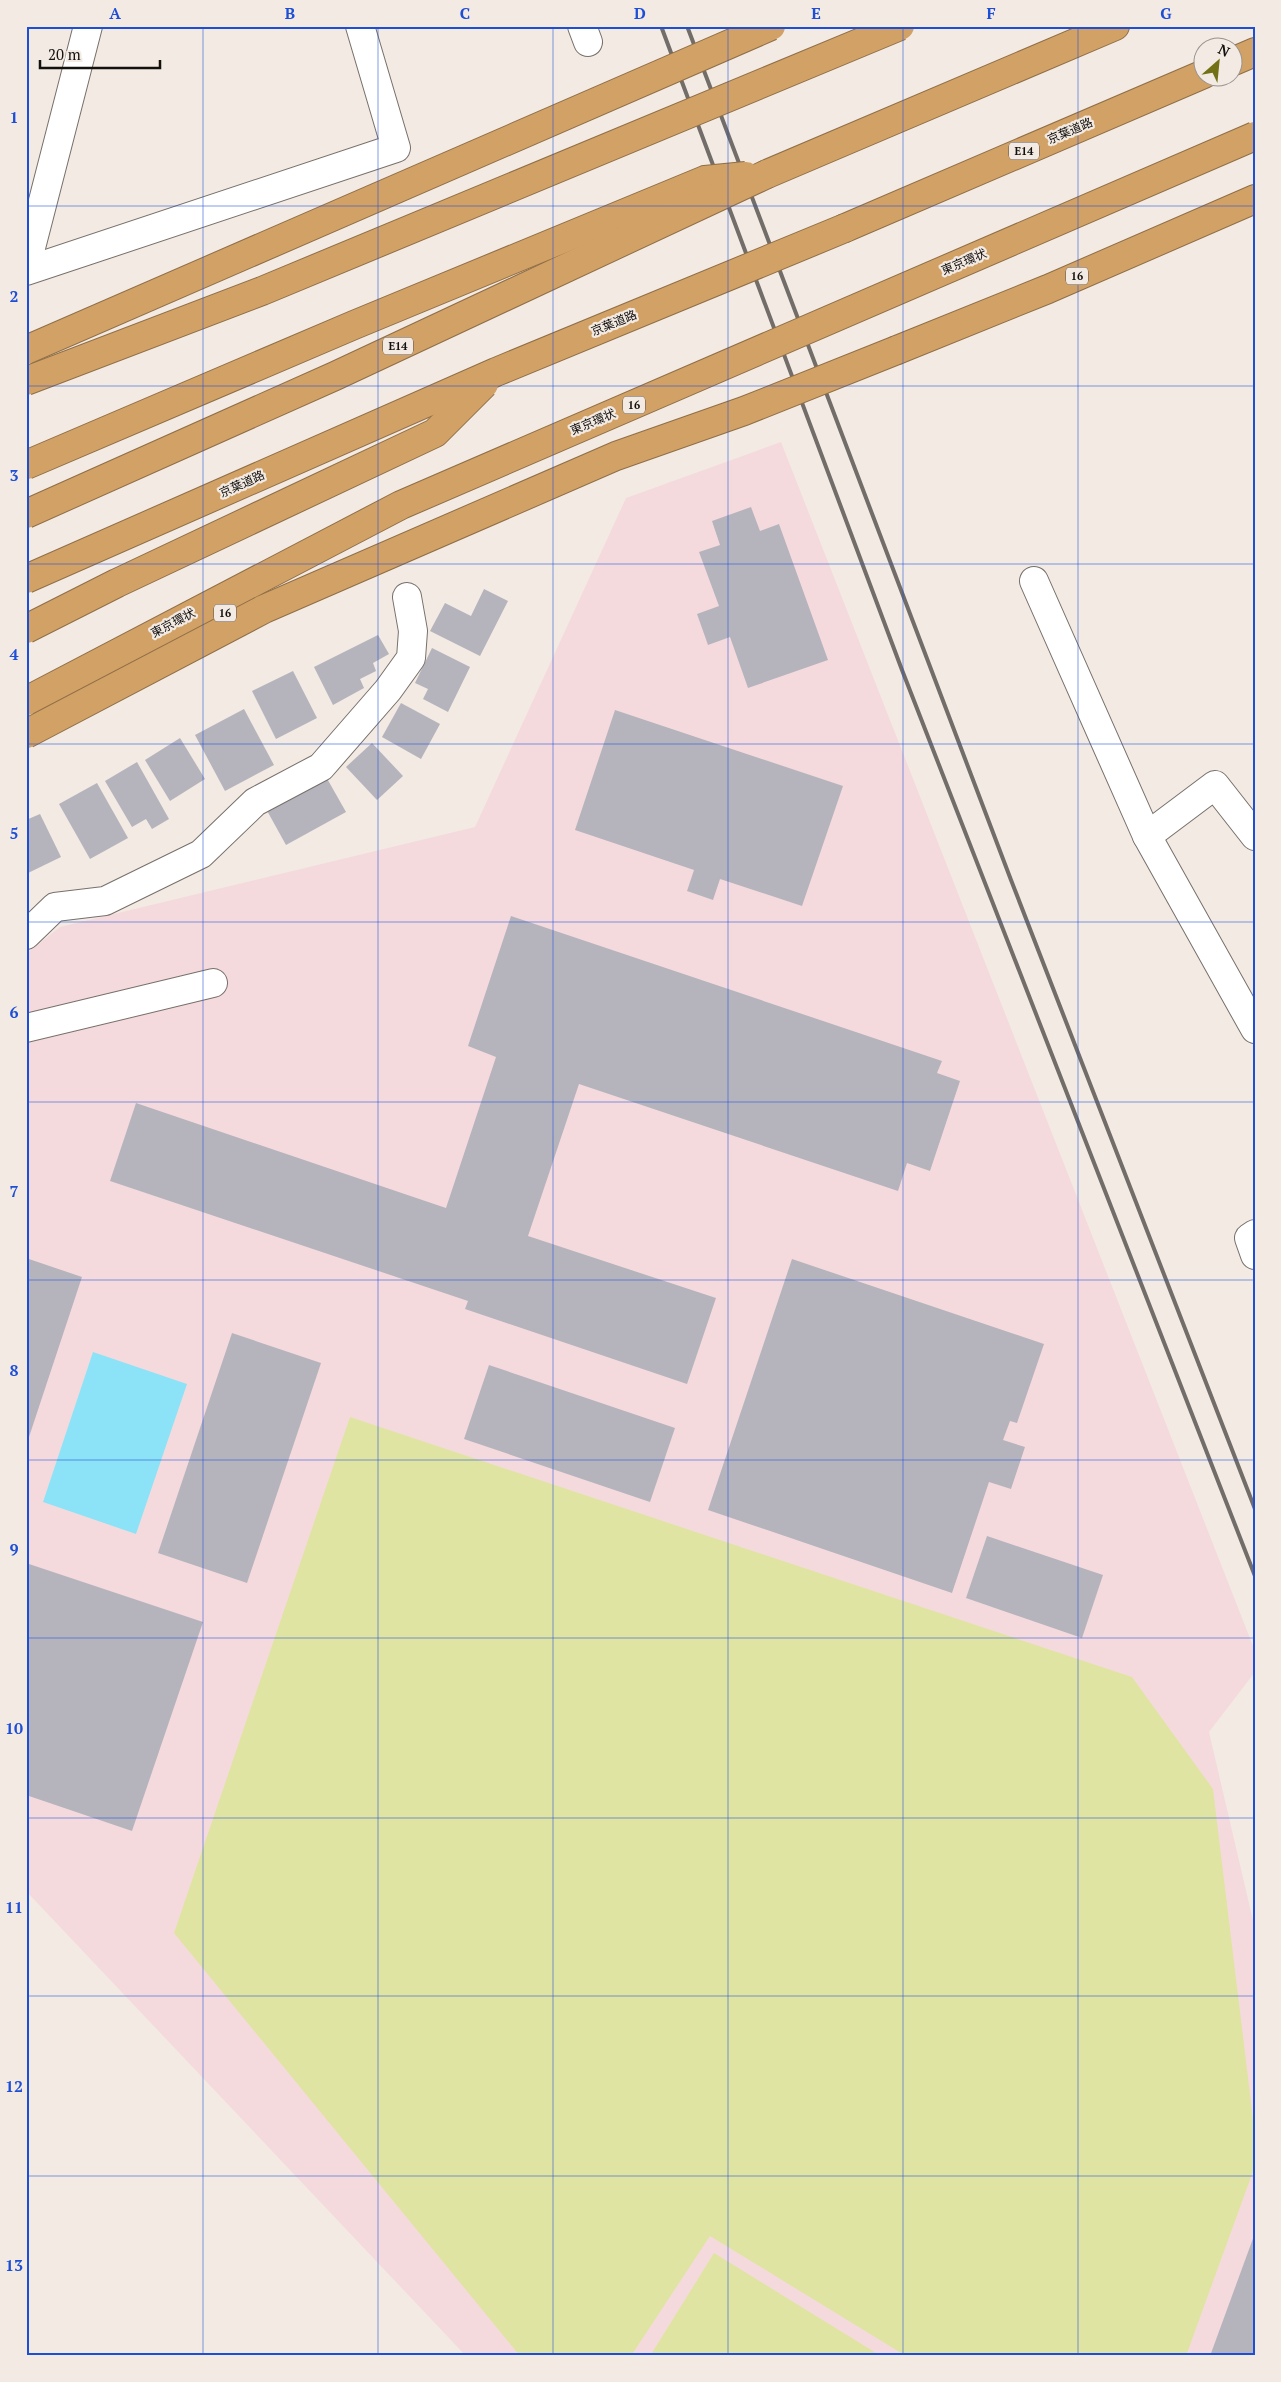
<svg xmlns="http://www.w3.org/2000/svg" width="1281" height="2382" viewBox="0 0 1281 2382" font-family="'PT Serif','Noto Sans JP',serif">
<rect width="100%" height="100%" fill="#f2eae3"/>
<path fill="#f5dadd" d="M 781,442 L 1255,1651 L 1255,1672 L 1209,1732 L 1255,1929 L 1255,2356 L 466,2356 L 26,1891 L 26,954 L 60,927 L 475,827 L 626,498 Z"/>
<g fill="#dfe4a2">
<path d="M 350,1417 L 1132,1677 L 1213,1789 L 1255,2135 L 1255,2166 L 1186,2356 L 906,2356 L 710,2236 L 631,2356 L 520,2356 L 174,1933 Z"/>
<path d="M 714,2253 L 881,2356 L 650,2356 Z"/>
</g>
<path fill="#8ce3f7" d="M 93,1352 L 187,1384 L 136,1534 L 43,1502 Z"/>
<g fill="#b5b4bd">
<path d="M 751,507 L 760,531 L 779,524 L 828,660 L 748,688 L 730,637 L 708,645 L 697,614 L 719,606 L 699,552 L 720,545 L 712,521 Z"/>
<path d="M 484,589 L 508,601 L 480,656 L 430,631 L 445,603 L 471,616 Z"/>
<path d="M 378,635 L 389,654 L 373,663 L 376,671 L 360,679 L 364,688 L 333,705 L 314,667 Z"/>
<path d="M 432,648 L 470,667 L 448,712 L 423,699 L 428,689 L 415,683 Z"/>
<path d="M 293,671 L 317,718 L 276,739 L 252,691 Z"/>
<path d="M 401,703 L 440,724 L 421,759 L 382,737 Z"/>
<path d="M 244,709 L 274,765 L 225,791 L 195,735 Z"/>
<path d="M 615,710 L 843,786 L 802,906 L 720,879 L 713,900 L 687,891 L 694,870 L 575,830 Z"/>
<path d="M 180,738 L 205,779 L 170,801 L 145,760 Z"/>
<path d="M 372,743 L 403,776 L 377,800 L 346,767 Z"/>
<path d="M 137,762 L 169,819 L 152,829 L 146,819 L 132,827 L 105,781 Z"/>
<path d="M 325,775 L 346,812 L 286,845 L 265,807 Z"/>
<path d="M 97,783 L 128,838 L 90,859 L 59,804 Z"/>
<path d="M 40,814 L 61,857 L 26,874 L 26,820 Z"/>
<path d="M 511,916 L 942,1061 L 937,1073 L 960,1081 L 930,1171 L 907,1163 L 898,1191 L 579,1084 L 528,1236 L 716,1298 L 687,1384 L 465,1309 L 468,1301 L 110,1181 L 136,1103 L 446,1208 L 496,1057 L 468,1046 Z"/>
<path d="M 26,1258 L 82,1277 L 27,1443 L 26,1443 Z"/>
<path d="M 792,1259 L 1044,1344 L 1017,1423 L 1010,1421 L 1003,1440 L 1025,1447 L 1011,1489 L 989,1482 L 952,1593 L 708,1510 Z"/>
<path d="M 232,1333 L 321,1363 L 247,1583 L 158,1553 Z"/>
<path d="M 489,1365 L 675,1428 L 650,1502 L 464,1439 Z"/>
<path d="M 987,1536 L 1103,1575 L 1082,1638 L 966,1598 Z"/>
<path d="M 26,1563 L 203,1622 L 132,1831 L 26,1795 Z"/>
<path d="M 1255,2233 L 1255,2356 L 1210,2356 Z"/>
</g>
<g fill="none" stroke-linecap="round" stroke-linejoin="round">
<defs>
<g id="minor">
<path d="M 582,26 L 588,42"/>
<path d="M 26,267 L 88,26"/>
<path d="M 26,271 L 396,148 L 360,26"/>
<path d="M 1034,581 L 1147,836 L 1255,1029"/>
<path d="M 1147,836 L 1215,785 L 1255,836"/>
<path d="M 26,935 L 55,907 L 105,901 L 201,854 L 255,802 L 321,767 L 388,690 L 411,658 L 413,631 L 407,597"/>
<path d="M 26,1028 L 213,983"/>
<path d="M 1255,1234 L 1249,1238 L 1255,1255"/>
</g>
<g id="highway">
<path d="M 1234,61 L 1255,52"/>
<path d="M 767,174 L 1115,26"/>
<path d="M 845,228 L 1204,74"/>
<path d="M 897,350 L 1048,289 L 1255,199"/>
</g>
</defs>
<use href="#minor" stroke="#77706a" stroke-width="30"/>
<use href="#highway" stroke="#8f6e47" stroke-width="30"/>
<use href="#minor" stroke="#fff" stroke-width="28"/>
<use href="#highway" stroke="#d2a165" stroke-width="28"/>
<g stroke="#726d69" stroke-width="4">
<path d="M 661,26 L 902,670 L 1255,1576"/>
<path d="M 687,26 L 1011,880 L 1255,1509"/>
</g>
<defs>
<g id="highway-bridge">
<path d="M 26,350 L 771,26"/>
<path d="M 26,381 L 262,291 L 900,26"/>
<path d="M 26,465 L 354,325 L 705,180 L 746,176"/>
<path d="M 26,514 L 335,376 L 767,174"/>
<path d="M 26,579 L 496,372 L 845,228"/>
<path d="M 26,629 L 117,583 L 435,433 L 484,384"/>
<path d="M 26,701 L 401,505 L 1255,136"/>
<path d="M 26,734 L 264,609 L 616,456 L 744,411 L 897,350"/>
</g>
</defs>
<use href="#highway-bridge" stroke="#8f6e47" stroke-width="30" stroke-linecap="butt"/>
<use href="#highway-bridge" stroke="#d2a165" stroke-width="28"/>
</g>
<path fill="none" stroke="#1d4ed8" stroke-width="1" stroke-opacity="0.55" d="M 203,26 L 203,2356M 378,26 L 378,2356M 553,26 L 553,2356M 728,26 L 728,2356M 903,26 L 903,2356M 1078,26 L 1078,2356M 26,206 L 1255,206M 26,386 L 1255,386M 26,564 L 1255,564M 26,744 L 1255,744M 26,922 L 1255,922M 26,1102 L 1255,1102M 26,1280 L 1255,1280M 26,1460 L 1255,1460M 26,1638 L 1255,1638M 26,1818 L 1255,1818M 26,1996 L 1255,1996M 26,2176 L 1255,2176"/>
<g text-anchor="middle" stroke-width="4.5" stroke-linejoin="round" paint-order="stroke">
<g fill="#f2eae3" stroke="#56514e" stroke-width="1">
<rect x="1009" y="142.5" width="30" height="17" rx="4"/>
<rect x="1066" y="267.5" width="22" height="17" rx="4"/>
<rect x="383" y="337.5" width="30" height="17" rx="4"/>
<rect x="623" y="396.5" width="22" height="17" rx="4"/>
<rect x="214" y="604.5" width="22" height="17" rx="4"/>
</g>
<g font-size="11" font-weight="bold" fill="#13100e">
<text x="1024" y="155">E14</text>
<text x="1077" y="280">16</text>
<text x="398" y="350">E14</text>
<text x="634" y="409">16</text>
<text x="225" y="617">16</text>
</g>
<g font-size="12" fill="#13100e" stroke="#f2eae3">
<text transform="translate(1070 131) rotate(-23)" y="4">京葉道路</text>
<text transform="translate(964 262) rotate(-23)" y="4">東京環状</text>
<text transform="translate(614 323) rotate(-22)" y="4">京葉道路</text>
<text transform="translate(593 422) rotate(-23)" y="4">東京環状</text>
<text transform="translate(242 484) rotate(-24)" y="4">京葉道路</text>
<text transform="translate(173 623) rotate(-28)" y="4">東京環状</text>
</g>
</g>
<rect width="1281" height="2382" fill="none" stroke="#f2eae3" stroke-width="55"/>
<g transform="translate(1218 62) rotate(27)"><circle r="24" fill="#f2eae3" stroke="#99938e"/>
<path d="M0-4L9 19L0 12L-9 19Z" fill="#727115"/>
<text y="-8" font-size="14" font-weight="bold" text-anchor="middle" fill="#13100e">N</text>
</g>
<path d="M40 60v8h120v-8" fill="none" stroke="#13100e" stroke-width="2.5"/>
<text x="48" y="60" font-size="15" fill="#13100e" stroke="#f2eae3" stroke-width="4" paint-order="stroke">20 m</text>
<rect x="28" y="28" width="1226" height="2326" fill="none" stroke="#1d4ed8" stroke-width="2"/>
<g font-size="16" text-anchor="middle" font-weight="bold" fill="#1d4ed8">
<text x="115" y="19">A</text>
<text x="290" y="19">B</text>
<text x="465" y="19">C</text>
<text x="640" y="19">D</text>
<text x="816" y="19">E</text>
<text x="991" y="19">F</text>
<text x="1166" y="19">G</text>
<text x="14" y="123">1</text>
<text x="14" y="302">2</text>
<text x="14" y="481">3</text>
<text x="14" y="660">4</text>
<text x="14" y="839">5</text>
<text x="14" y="1018">6</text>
<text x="14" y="1197">7</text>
<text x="14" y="1376">8</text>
<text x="14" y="1555">9</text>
<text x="14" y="1734">10</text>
<text x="14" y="1913">11</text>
<text x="14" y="2092">12</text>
<text x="14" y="2271">13</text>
</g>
</svg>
